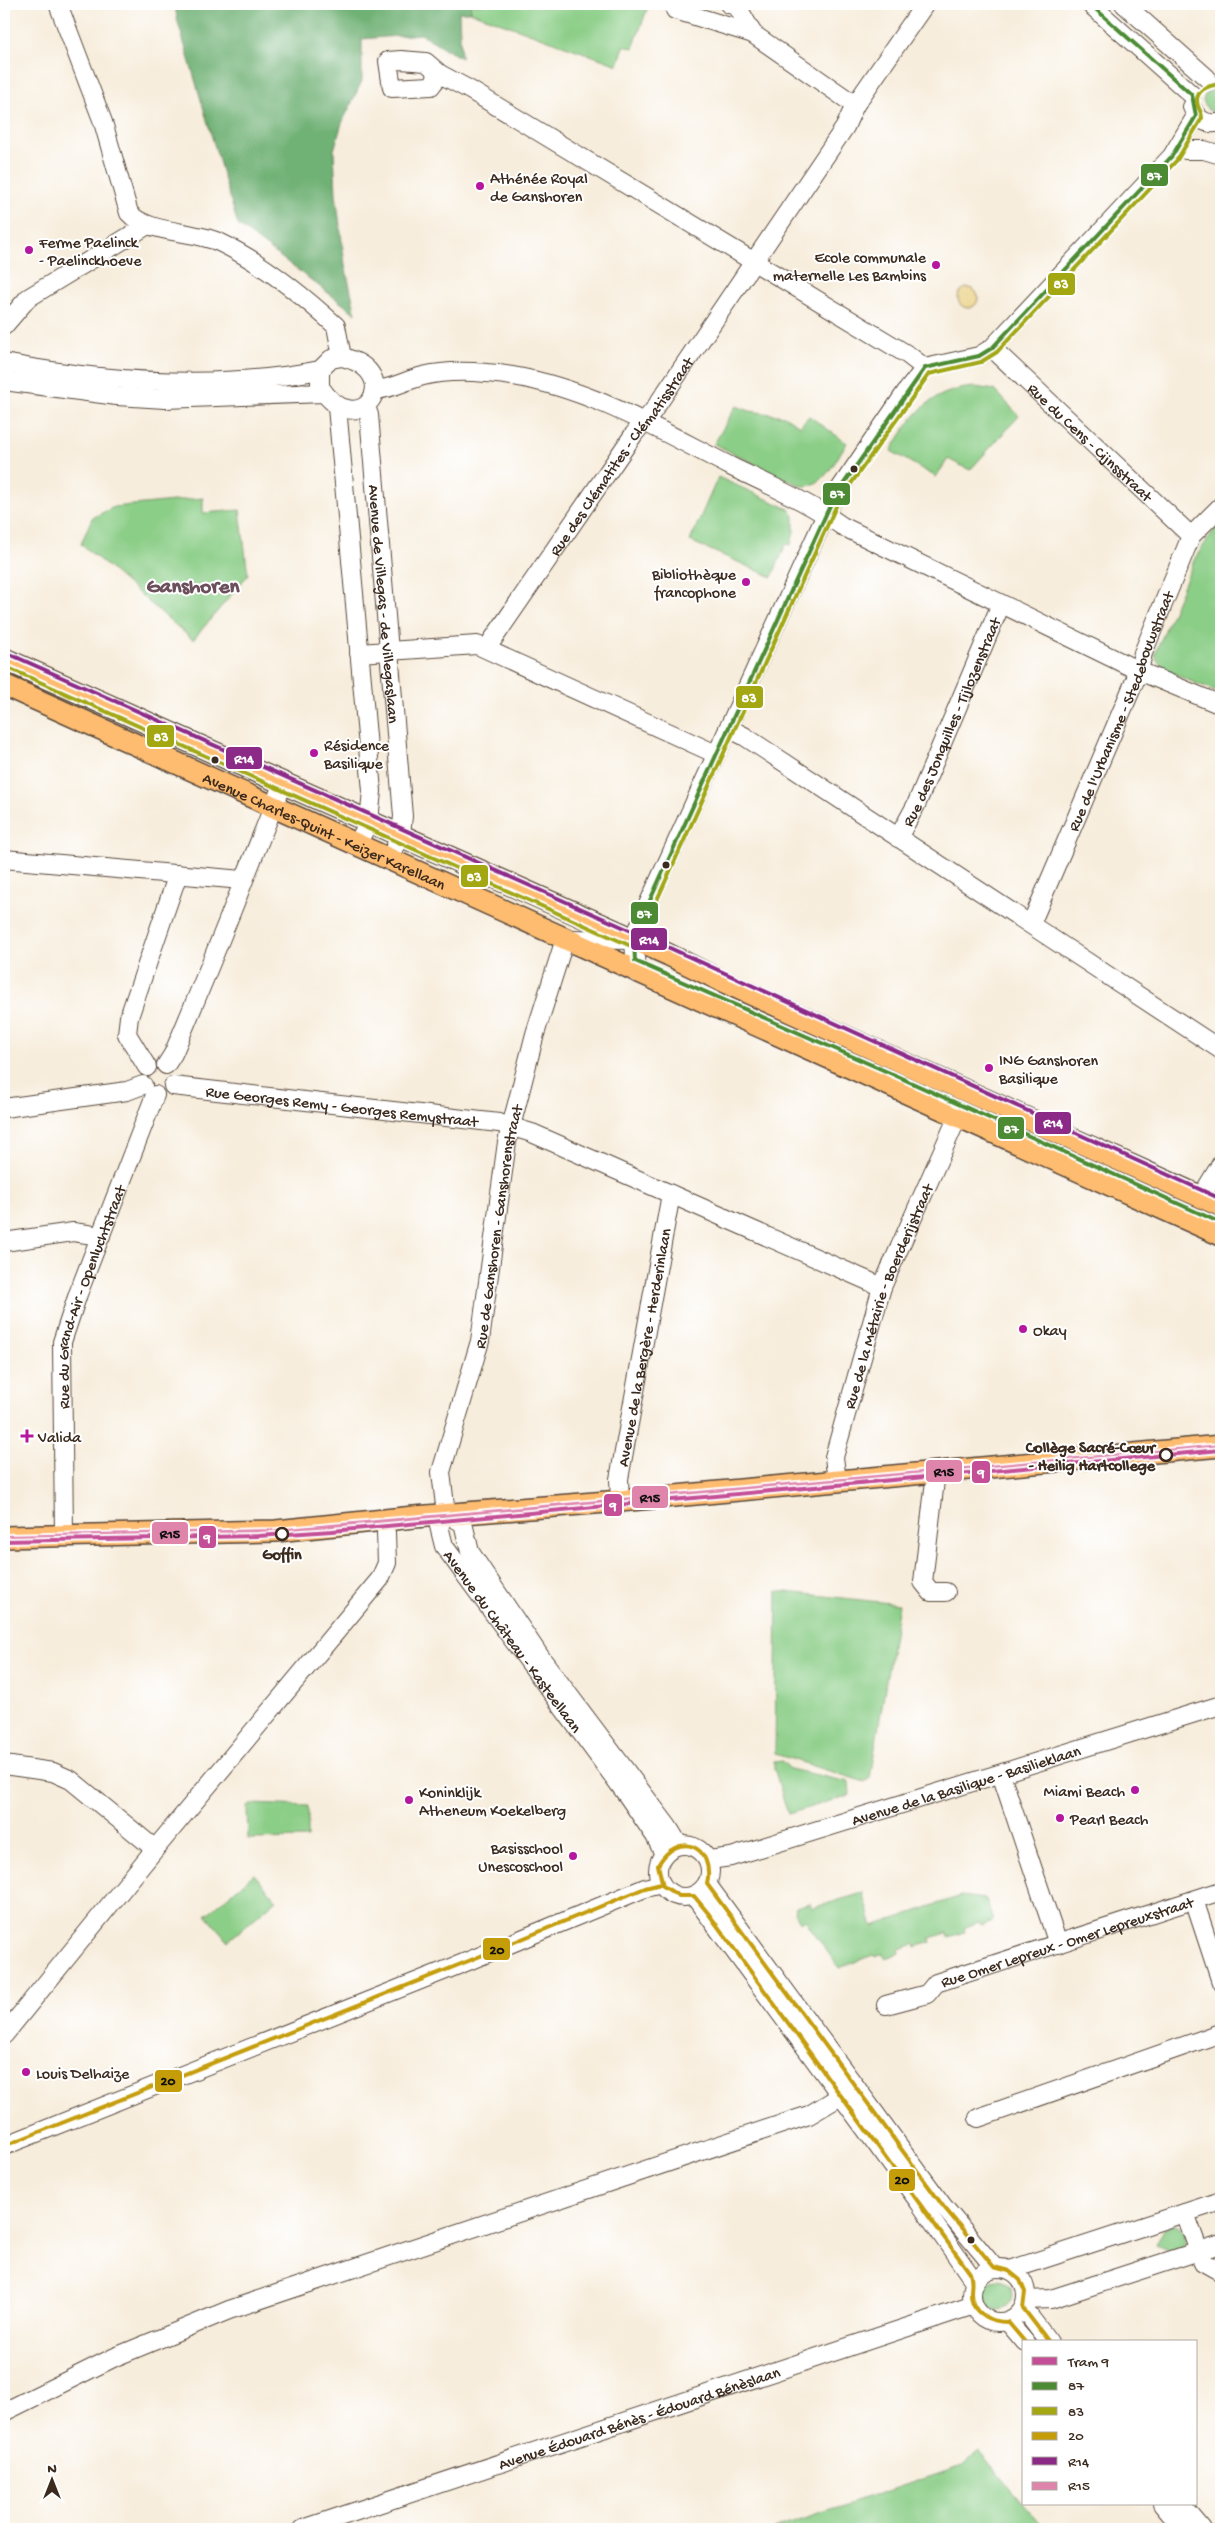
<svg xmlns="http://www.w3.org/2000/svg" width="1225" height="2533" viewBox="0 0 1225 2533" font-family="'Gochi Hand',sans-serif">
<rect width="100%" height="100%" fill="#fff"/>
<filter id="ink" filterUnits="userSpaceOnUse"><feTurbulence type="fractalNoise" baseFrequency=".02" numOctaves="2"/><feDisplacementMap in="SourceGraphic" scale="10" xChannelSelector="R" yChannelSelector="G"/><feConvolveMatrix kernelMatrix="1 2 1 2 8 2 1 2 1" color-interpolation-filters="sRGB"/></filter>
<filter id="wash" filterUnits="userSpaceOnUse"><feTurbulence type="fractalNoise" baseFrequency=".0096" numOctaves="4" result="noise"/><feDisplacementMap in="SourceGraphic" scale="20" xChannelSelector="R" yChannelSelector="G"/><feGaussianBlur stdDeviation="1.12" result="paint"/><feColorMatrix in="noise" values="0 0 0 0 0 0 0 0 0 0 0 0 0 0 0 0 0 1.4 0 .05"/><feComposite in="paint" operator="in"/></filter>
<g filter="url(#wash)">
<rect width="100%" height="100%" fill="#f7eddc"/>
<g fill="#8bce87" stroke="#637c52">
<path d="M 470,4 L 649,4 L 633,48 L 624,46 L 618,65 L 471,12 Z"/>
<path d="M 1215,89 L 1221,91 L 1221,110 L 1213,112 L 1208,110 L 1203,101 L 1205,94 Z"/>
<path d="M 975,387 L 995,390 L 1019,416 L 970,470 L 948,459 L 936,477 L 891,451 C 912,415 930,390 975,387 Z"/>
<path d="M 736,406 L 750,411 L 784,416 L 800,426 L 809,416 L 847,443 C 835,460 825,488 801,486 L 714,444 Z"/>
<path d="M 718,477 L 789,509 L 794,516 L 794,531 L 791,545 L 786,544 L 772,577 L 690,541 Z"/>
<path d="M 203,498 L 203,513 L 240,510 L 248,575 L 193,640 L 81,544 L 92,518 L 114,507 Z"/>
<path d="M 1221,520 L 1221,693 C 1205,686 1156,672 1155,654 L 1195,558 Z"/>
<path d="M 777,1591 L 899,1604 L 870,1778 L 865,1782 L 775,1754 Z"/>
<path d="M 782,1761 L 790,1769 L 849,1782 L 850,1795 L 788,1814 L 774,1768 L 774,1762 Z"/>
<path d="M 250,1804 L 308,1806 L 308,1838 L 248,1839 L 247,1806 Z"/>
<path d="M 254,1874 L 276,1900 L 228,1941 L 206,1915 Z"/>
<path d="M 863,1893 L 873,1926 L 961,1896 L 986,1899 L 993,1921 L 981,1926 L 979,1922 L 963,1928 L 964,1932 L 949,1937 L 947,1933 L 930,1938 L 931,1942 L 916,1947 L 915,1944 L 899,1949 L 900,1953 L 885,1958 L 883,1954 L 875,1957 L 873,1955 L 839,1968 L 805,1920 L 801,1923 L 795,1914 L 796,1907 L 810,1903 L 812,1908 Z"/>
<path d="M 1176,2225 L 1184,2231 L 1186,2240 L 1182,2247 L 1172,2251 L 1156,2244 L 1164,2228 Z"/>
<circle cx="998" cy="2295" r="15"/>
<path d="M 979,2452 L 1045,2529 L 774,2529 L 962,2466 Z"/>
</g>
<path fill="#70b174" stroke="#566e49" d="M 175,4 L 470,4 L 471,12 L 459,12 L 461,58 L 421,34 L 362,39 L 362,81 L 342,123 L 334,150 L 336,194 L 345,265 L 356,314 L 238,225 L 177,19 Z"/>
<circle fill="#eeda9e" stroke="#94825e" cx="968" cy="298" r="10"/>
</g>
<g filter="url(#ink)">
<g fill="none" stroke-linecap="round" stroke-linejoin="round">
<defs>
<g id="minor">
<path d="M 58,4 L 103,122 L 129,213 C 148,234 194,230 221,243 C 263,263 302,295 336,326 L 342,357"/>
<path d="M 677,4 L 675,10 L 753,34 L 855,105"/>
<path d="M 729,4 L 737,6 L 753,34"/>
<path d="M 1090,4 L 1192,95"/>
<path d="M 1124,4 L 1207,78"/>
<path d="M 401,60 L 426,62 L 440,74 L 431,86 L 392,88 L 388,61 Z"/>
<path d="M 440,74 L 470,90 L 908,355 L 925,368"/>
<path d="M 1192,107 C 1197,120 1208,126 1221,122"/>
<path d="M 1185,150 L 1204,150 L 1221,155"/>
<path d="M 4,326 L 28,298 L 146,226"/>
<path id="s1" d="M 992,348 L 1191,536"/>
<path d="M 342,357 C 409,373 359,446 320,387 L 320,370 L 331,359 Z"/>
<path d="M 4,363 C 106,382 217,390 320,370"/>
<path d="M 4,381 L 117,396 L 165,399 L 324,393"/>
<path d="M 376,390 C 392,389 407,380 423,376 C 443,371 466,371 487,373 C 575,379 655,428 732,467 C 769,485 809,502 842,526 L 1139,671 L 1221,705"/>
<path d="M 337,407 L 372,791 L 369,821 L 358,843"/>
<path id="s2" d="M 366,407 L 369,415 L 403,816 L 401,835 L 390,858"/>
<path id="s3" d="M 487,648 L 634,434 L 653,411 L 845,127 L 855,105 L 925,4"/>
<path d="M 359,653 L 477,645 L 716,754"/>
<path d="M 728,728 L 744,736 L 1221,1050"/>
<path id="s4" d="M 898,838 L 916,805 L 1001,604"/>
<path d="M 4,859 L 242,880"/>
<path id="s5" d="M 1031,924 L 1139,671 L 1143,653 L 1191,536 L 1221,506"/>
<path d="M 636,973 L 634,940 L 646,909 L 833,499 L 906,392 L 925,368 L 979,356 L 992,348 L 1172,156 L 1196,116"/>
<path d="M 166,1065 L 173,1054 C 212,964 246,873 283,783"/>
<path d="M 147,1067 L 127,1034 L 129,1017 L 178,874"/>
<path id="s6" d="M 173,1086 L 499,1123 L 532,1133 L 882,1287"/>
<path d="M 4,1108 L 127,1091 L 143,1085"/>
<path d="M 1201,1197 L 1221,1164"/>
<path d="M 4,1242 L 73,1232 L 101,1236"/>
<path d="M 936,1472 L 923,1582 L 931,1592 L 946,1592"/>
<path id="s7" d="M 837,1481 L 834,1457 L 882,1287 L 958,1116"/>
<path id="s8" d="M 620,1501 L 619,1479 L 671,1194"/>
<path id="s9" d="M 446,1514 L 441,1472 L 480,1341 L 507,1142 L 535,1034 L 565,939 L 631,940"/>
<path id="s10" d="M 446,1514 L 439,1526 L 444,1546 L 627,1795 L 655,1836 L 664,1854"/>
<path d="M 446,1514 L 463,1523 L 470,1552 L 541,1658 L 668,1827 L 679,1845"/>
<path id="s11" d="M 64,1536 L 62,1342 L 78,1294 L 155,1095"/>
<path d="M 4,1765 L 53,1772 L 71,1780 L 155,1849"/>
<path d="M 1001,1774 L 1058,1944"/>
<circle cx="684" cy="1871" r="26"/>
<path id="s12" d="M 709,1860 L 731,1857 L 1221,1705"/>
<path d="M 707,1884 L 943,2206 L 994,2267"/>
<path d="M 694,1896 L 919,2202 L 974,2281"/>
<path d="M 1194,1900 L 1221,1982"/>
<path id="s13" d="M 886,2005 L 927,1994 L 936,1983 L 1221,1891"/>
<path d="M 4,2035 L 155,1849 L 380,1579 L 387,1563 L 386,1532"/>
<path d="M 978,2118 L 1221,2033"/>
<path d="M 4,2146 L 466,1962 L 645,1888 L 661,1884"/>
<path d="M 1185,2213 L 1203,2262 L 1221,2272"/>
<circle cx="999" cy="2295" r="27"/>
<path d="M 1010,2270 L 1221,2201"/>
<path d="M 1026,2300 L 1051,2299 L 1221,2244"/>
<path d="M 1023,2308 L 1049,2342"/>
<path d="M 1008,2322 L 1025,2342"/>
<path d="M 4,2412 L 115,2357 L 229,2310 L 809,2115 L 856,2087"/>
<path d="M 1162,2504 L 1183,2529"/>
<path d="M 1181,2504 L 1202,2529"/>
<path id="s14" d="M 303,2529 L 974,2305"/>
</g>
<g id="major">
<path d="M 4,659 L 669,955 L 722,981 L 1221,1206"/>
<path id="s15" d="M 4,685 L 1221,1235"/>
<path d="M 4,1537 L 276,1531 L 414,1517 L 620,1501 L 1221,1446"/>
</g>
</defs>
<use href="#minor" stroke="#57473a" stroke-width="20"/>
<use href="#major" stroke="#57473a" stroke-width="24"/>
<use href="#minor" stroke="#fff" stroke-width="18"/>
<use href="#major" stroke="#febc70" stroke-width="21"/>
<defs>
<path id="bus-1" d="M 1090,4 L 1192,95 L 1196,116 L 1172,156 L 992,348 L 979,356 L 925,368 L 833,499 L 646,909 L 634,940 L 635,961 L 890,1073 L 1221,1223"/>
<g id="bus-2">
<path d="M 4,666 L 631,946"/>
<path d="M 640,942 L 652,911 L 838,502 L 929,374 L 981,362 L 997,352 L 1177,160 L 1202,118 C 1202,113 1200,111 1198,106 C 1193,90 1209,85 1221,84"/>
</g>
<g id="bus-3">
<path d="M 4,2146 L 466,1962 L 645,1888 L 661,1884"/>
<path d="M 1025,2342 L 1008,2322 C 990,2322 971,2314 971,2293 C 971,2285 973,2280 970,2273 L 708,1913 L 694,1896 L 679,1896 L 663,1886 L 658,1865 C 678,1830 715,1845 707,1884 L 943,2206 L 994,2267 L 1009,2271 L 1020,2280 L 1025,2292 L 1023,2308 L 1049,2342"/>
</g>
<path id="bus-4" d="M 7,653 L 672,949 L 1221,1199"/>
<path id="bus-5" d="M 4,1537 L 276,1531 L 1221,1446"/>
</defs>
<use href="#bus-1" stroke="#fff" stroke-width="8"/>
<use href="#bus-2" stroke="#fff" stroke-width="8"/>
<use href="#bus-3" stroke="#fff" stroke-width="8"/>
<use href="#bus-4" stroke="#fff" stroke-width="8"/>
<use href="#bus-5" stroke="#fff" stroke-width="8"/>
<use href="#bus-1" stroke="#4c8b33" stroke-width="4"/>
<use href="#bus-2" stroke="#a2a712" stroke-width="4"/>
<use href="#bus-3" stroke="#c59d08" stroke-width="4"/>
<use href="#bus-4" stroke="#8c2b87" stroke-width="4"/>
<use href="#bus-5" stroke="#df85ac" stroke-width="4"/>
<defs>
<path id="tram-1" d="M 4,1541 L 258,1536 L 332,1531 L 1221,1450"/>
</defs>
<use href="#tram-1" stroke="#fff" stroke-width="8"/>
<use href="#tram-1" stroke="#c44f97" stroke-width="4"/>
</g>
</g>
<g fill="#b5179e" stroke="#fff" stroke-width="2">
<circle cx="480" cy="186" r="5"/>
<circle cx="29" cy="250" r="5"/>
<circle cx="936" cy="265" r="5"/>
<circle cx="746" cy="582" r="5"/>
<circle cx="314" cy="753" r="5"/>
<circle cx="989" cy="1068" r="5"/>
<circle cx="1023" cy="1329" r="5"/>
<path d="M24.5 1428.5h5v5h5v5h-5v5h-5v-5h-5v-5h5z"/>
<circle cx="1135" cy="1790" r="5"/>
<circle cx="409" cy="1800" r="5"/>
<circle cx="1060" cy="1818" r="5"/>
<circle cx="573" cy="1856" r="5"/>
<circle cx="26" cy="2072" r="5"/>
</g>
<g fill="#3b2a1e" stroke="#fff" stroke-width="2">
<circle cx="854" cy="469" r="4.5"/>
<circle cx="215" cy="760" r="4.5"/>
<circle cx="666" cy="865" r="4.5"/>
<circle cx="971" cy="2240" r="4.5"/>
</g>
<g fill="#fff" stroke="#3b2a1e" stroke-width="2.5">
<circle cx="1166" cy="1455" r="6"/>
<circle cx="282" cy="1534" r="6"/>
</g>
<g text-anchor="middle" stroke-width="4" stroke-linejoin="round" paint-order="stroke">
<g font-size="16" fill="#3b2a1e" stroke="#fff" text-anchor="start">
<text x="490" y="183">Athénée Royal<tspan x="490" dy="18">de Ganshoren</tspan></text>
<text x="39" y="247">Ferme Paelinck<tspan x="39" dy="18">- Paelinckhoeve</tspan></text>
<text x="926" y="262" text-anchor="end">Ecole communale<tspan x="926" dy="18">maternelle Les Bambins</tspan></text>
<text x="736" y="579" text-anchor="end">Bibliothèque<tspan x="736" dy="18">francophone</tspan></text>
<text x="324" y="750">Résidence<tspan x="324" dy="18">Basilique</tspan></text>
<text x="999" y="1065">ING Ganshoren<tspan x="999" dy="18">Basilique</tspan></text>
<text x="1033" y="1335">Okay</text>
<text x="38" y="1442">Valida</text>
<text x="1125" y="1796" text-anchor="end">Miami Beach</text>
<text x="419" y="1797">Koninklijk<tspan x="419" dy="18">Atheneum Koekelberg</tspan></text>
<text x="1070" y="1824">Pearl Beach</text>
<text x="563" y="1853" text-anchor="end">Basisschool<tspan x="563" dy="18">Unescoschool</tspan></text>
<text x="36" y="2078">Louis Delhaize</text>
</g>
<g font-size="16" fill="#3b2a1e" stroke="#fff">
<text dy="6" stroke="none"><textPath href="#s1" startOffset="136">Rue du Cens - Cijnsstraat</textPath></text>
<text dy="6" stroke="none"><textPath href="#s3" startOffset="234">Rue des Clématites - Clématisstraat</textPath></text>
<text dy="6" stroke="none"><textPath href="#s2" startOffset="198">Avenue de Villegas - de Villegaslaan</textPath></text>
<text dy="6" stroke="none"><textPath href="#s5" startOffset="231">Rue de l'Urbanisme - Stedebouwstraat</textPath></text>
<text dy="6" stroke="none"><textPath href="#s4" startOffset="128">Rue des Jonquilles - Tijlozenstraat</textPath></text>
<text dy="6" stroke="none"><textPath href="#s15" startOffset="352">Avenue Charles-Quint - Keizer Karellaan</textPath></text>
<text dy="6" stroke="none"><textPath href="#s6" startOffset="170">Rue Georges Remy - Georges Remystraat</textPath></text>
<text dy="6" stroke="none"><textPath href="#s9" startOffset="295">Rue de Ganshoren - Ganshorenstraat</textPath></text>
<text dy="6" stroke="none"><textPath href="#s7" startOffset="194">Rue de la Métairie - Boerderijstraat</textPath></text>
<text dy="6" stroke="none"><textPath href="#s11" startOffset="244">Rue du Grand-Air - Openluchtstraat</textPath></text>
<text dy="6" stroke="none"><textPath href="#s8" startOffset="156">Avenue de la Bergère - Herderinlaan</textPath></text>
<text dy="6" stroke="none"><textPath href="#s10" startOffset="152">Avenue du Château - Kasteellaan</textPath></text>
<text dy="6" stroke="none"><textPath href="#s12" startOffset="268">Avenue de la Basilique - Basilieklaan</textPath></text>
<text dy="6" stroke="none"><textPath href="#s13" startOffset="194">Rue Omer Lepreux - Omer Lepreuxstraat</textPath></text>
<text dy="6" stroke="none"><textPath href="#s14" startOffset="354">Avenue Édouard Bénès - Édouard Bénèslaan</textPath></text>
</g>
<g font-size="16" font-weight="bold" fill="#3b2a1e" stroke="#fff" text-anchor="end">
<text x="1155" y="1452">Collège Sacré-Cœur<tspan x="1155" dy="18">- Heilig Hartcollege</tspan></text>
<text x="282" y="1559" text-anchor="middle">Goffin</text>
</g>
<g font-size="21" font-weight="bold" fill="#6b505b" stroke="#fff">
<text x="193" y="592">Ganshoren</text>
</g>
</g>
<g stroke="#fff" stroke-width="2">
<rect x="1140" y="163" width="29" height="24" rx="5" fill="#4c8b33"/>
<rect x="1047" y="272" width="29" height="24" rx="5" fill="#a2a712"/>
<rect x="822" y="482" width="29" height="24" rx="5" fill="#4c8b33"/>
<rect x="735" y="685" width="29" height="24" rx="5" fill="#a2a712"/>
<rect x="146" y="724" width="29" height="24" rx="5" fill="#a2a712"/>
<rect x="225" y="746" width="38" height="24" rx="5" fill="#8c2b87"/>
<rect x="460" y="864" width="29" height="24" rx="5" fill="#a2a712"/>
<rect x="630" y="901" width="29" height="24" rx="5" fill="#4c8b33"/>
<rect x="630" y="927" width="38" height="24" rx="5" fill="#8c2b87"/>
<rect x="1034" y="1111" width="38" height="24" rx="5" fill="#8c2b87"/>
<rect x="997" y="1116" width="28" height="24" rx="5" fill="#4c8b33"/>
<rect x="925" y="1459" width="38" height="24" rx="5" fill="#df85ac"/>
<rect x="971" y="1460" width="20" height="24" rx="5" fill="#c44f97"/>
<rect x="631" y="1485" width="38" height="24" rx="5" fill="#df85ac"/>
<rect x="603" y="1493" width="20" height="24" rx="5" fill="#c44f97"/>
<rect x="151" y="1521" width="38" height="24" rx="5" fill="#df85ac"/>
<rect x="198" y="1525" width="19" height="24" rx="5" fill="#c44f97"/>
<rect x="482" y="1937" width="29" height="24" rx="5" fill="#c59d08"/>
<rect x="154" y="2069" width="29" height="24" rx="5" fill="#c59d08"/>
<rect x="888" y="2168" width="28" height="24" rx="5" fill="#c59d08"/>
</g>
<g font-size="14" text-anchor="middle" font-weight="bold" fill="#fff">
<text x="1154" y="180">87</text>
<text x="1061" y="288">83</text>
<text x="837" y="498">87</text>
<text x="749" y="702">83</text>
<text x="161" y="741">83</text>
<text x="244" y="763">R14</text>
<text x="474" y="881">83</text>
<text x="644" y="918">87</text>
<text x="649" y="944">R14</text>
<text x="1053" y="1127">R14</text>
<text x="1011" y="1133">87</text>
<text x="981" y="1477">9</text>
<text x="613" y="1510">9</text>
<text x="207" y="1542">9</text>
</g>
<g font-size="14" text-anchor="middle" font-weight="bold" fill="#111">
<text x="944" y="1476">R15</text>
<text x="650" y="1502">R15</text>
<text x="170" y="1538">R15</text>
<text x="497" y="1954">20</text>
<text x="168" y="2085">20</text>
<text x="902" y="2184">20</text>
</g>
<rect width="1225" height="2533" fill="none" stroke="#fff" stroke-width="20"/>
<rect x="1022" y="2340" width="175" height="165" fill="#ffffff" stroke="#b1aaa5"/>
<rect x="1032" y="2357" width="25" height="8" fill="#c44f97" stroke="#b1aaa5"/>
<text x="1068" y="2366" font-size="15" fill="#3b2a1e">Tram 9</text>
<rect x="1032" y="2382" width="25" height="8" fill="#4c8b33" stroke="#b1aaa5"/>
<text x="1068" y="2390" font-size="15" fill="#3b2a1e">87</text>
<rect x="1032" y="2407" width="25" height="8" fill="#a2a712" stroke="#b1aaa5"/>
<text x="1068" y="2416" font-size="15" fill="#3b2a1e">83</text>
<rect x="1032" y="2432" width="25" height="8" fill="#c59d08" stroke="#b1aaa5"/>
<text x="1068" y="2440" font-size="15" fill="#3b2a1e">20</text>
<rect x="1032" y="2457" width="25" height="8" fill="#8c2b87" stroke="#b1aaa5"/>
<text x="1068" y="2466" font-size="15" fill="#3b2a1e">R14</text>
<rect x="1032" y="2482" width="25" height="8" fill="#df85ac" stroke="#b1aaa5"/>
<text x="1068" y="2490" font-size="15" fill="#3b2a1e">R15</text>
<g transform="translate(52 2480)" stroke="#ffffff" stroke-width="4" paint-order="stroke">
<path d="M0-4L9 19L0 12L-9 19Z" fill="#3b2a1e"/>
<text y="-8" font-size="14" font-weight="bold" text-anchor="middle" fill="#3b2a1e">N</text>
</g>
</svg>
